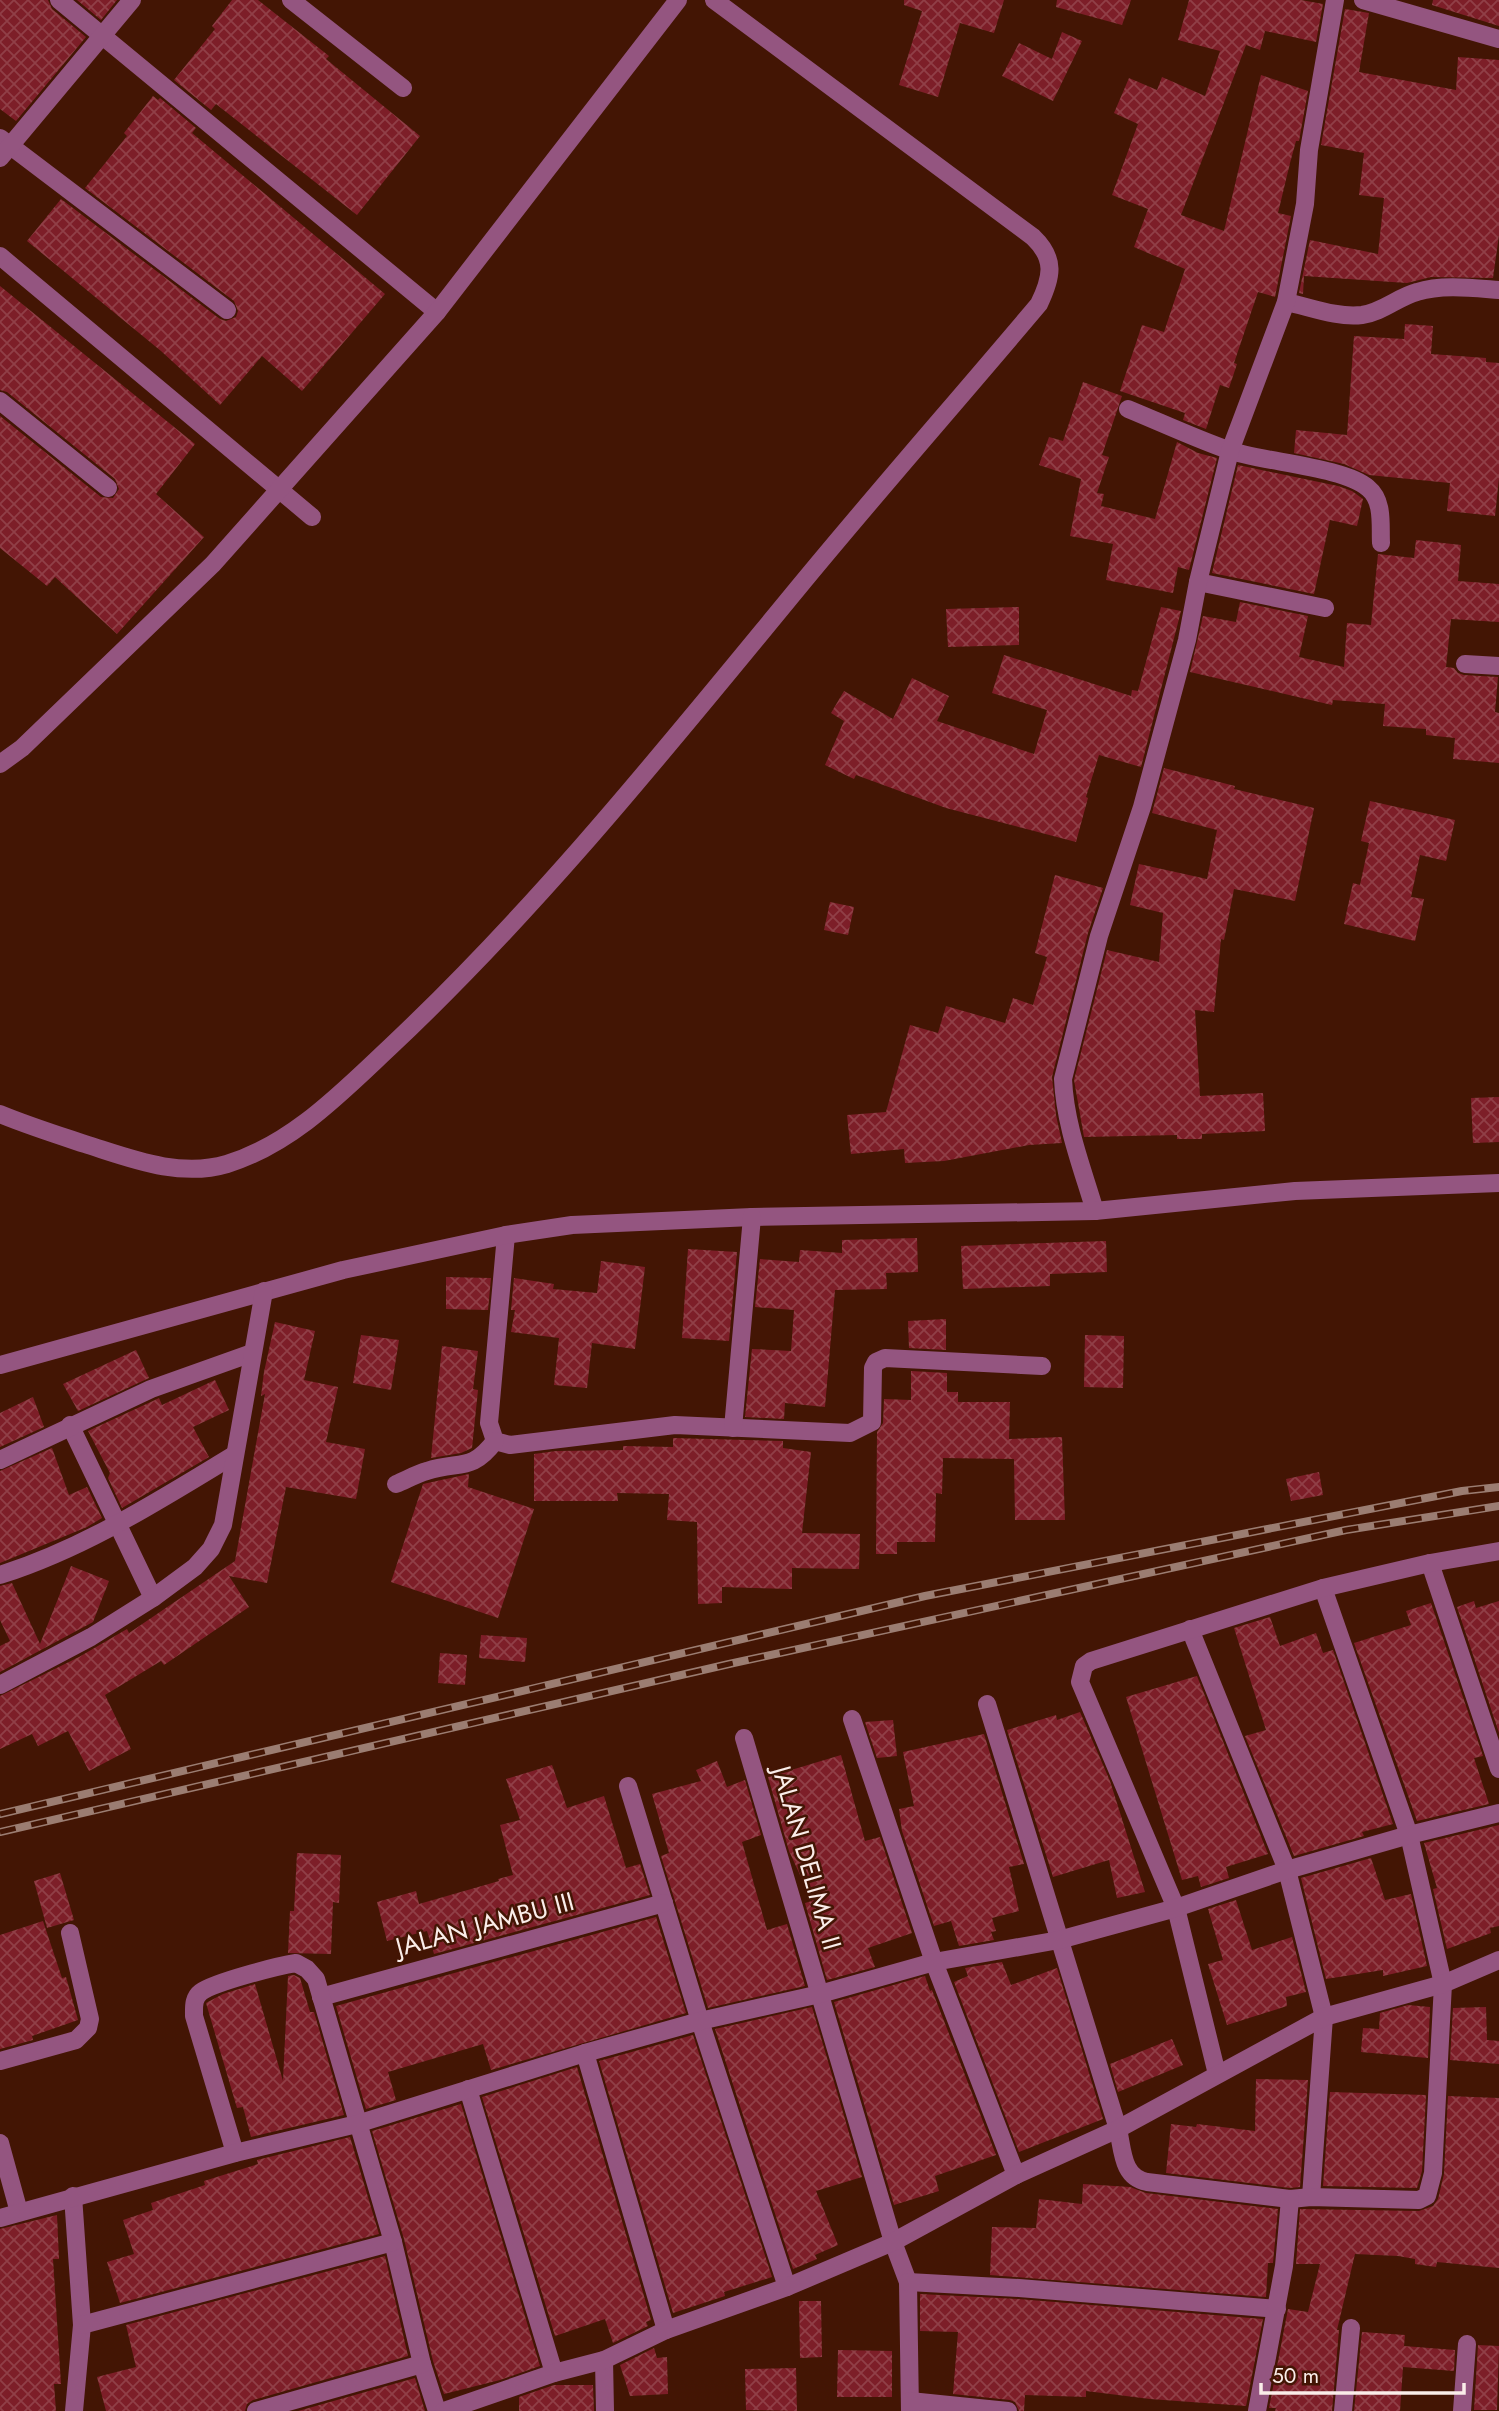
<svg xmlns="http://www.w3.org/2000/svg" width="1499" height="2411" viewBox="0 0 1499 2411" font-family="Jost,sans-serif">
<defs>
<pattern id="building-cross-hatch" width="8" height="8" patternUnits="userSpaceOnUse" patternTransform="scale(1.75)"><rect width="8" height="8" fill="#7d1e28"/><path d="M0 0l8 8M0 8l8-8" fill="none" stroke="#903f47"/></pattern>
</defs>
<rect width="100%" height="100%" fill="#431504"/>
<g fill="url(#building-cross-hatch)">
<path d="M 0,0 L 48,0 L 52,9 L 86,37 L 16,121 L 0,109 Z"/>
<path d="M 77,0 L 117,0 L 101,20 Z"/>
<path d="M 232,0 L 258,0 L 329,56 L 326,59 L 420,136 L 357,215 L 216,104 L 211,110 L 174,80 L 215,29 L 212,26 Z"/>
<path d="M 904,0 L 1004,0 L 994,33 L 960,23 L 938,97 L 899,85 L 922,11 L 904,5 Z"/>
<path d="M 1057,0 L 1131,0 L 1122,25 L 1056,7 Z"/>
<path d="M 1189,0 L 1301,0 L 1323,4 L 1316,42 L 1265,31 L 1260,50 L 1246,45 L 1181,215 L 1224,231 L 1261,75 L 1308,91 L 1299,141 L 1296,141 L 1290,163 L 1278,213 L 1291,216 L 1275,297 L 1258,292 L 1234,363 L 1237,364 L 1229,388 L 1220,385 L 1206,429 L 1183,420 L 1185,413 L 1120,391 L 1142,325 L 1164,332 L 1185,269 L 1134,247 L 1148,209 L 1112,195 L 1138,124 L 1114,113 L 1129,78 L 1157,90 L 1162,77 L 1205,96 L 1220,51 L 1178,40 Z"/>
<path d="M 1433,0 L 1499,0 L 1499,26 L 1432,5 Z"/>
<path d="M 1345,9 L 1369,13 L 1359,72 L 1456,90 L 1458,57 L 1499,60 L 1499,235 L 1493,278 L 1431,277 L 1407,283 L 1304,276 L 1303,294 L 1299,293 L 1310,240 L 1378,254 L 1384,198 L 1359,195 L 1364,153 L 1321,145 Z"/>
<path d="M 1062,32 L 1082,41 L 1053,101 L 1002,76 L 1019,43 L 1052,59 Z"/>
<path d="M 153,96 L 158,100 L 160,98 L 196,128 L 192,133 L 385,294 L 302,391 L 262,356 L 220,405 L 161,351 L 27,241 L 61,199 L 220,319 L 226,321 L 236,317 L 238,311 L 234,301 L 85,188 L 127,136 L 124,133 Z"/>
<path d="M 0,286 L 195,444 L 156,494 L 204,537 L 117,634 L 55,577 L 47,586 L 0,548 L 0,416 L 101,497 L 113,498 L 119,489 L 115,479 L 7,392 L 0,390 Z"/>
<path d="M 1405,324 L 1433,326 L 1431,354 L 1486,358 L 1486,362 L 1499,363 L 1499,478 L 1495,516 L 1447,511 L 1450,483 L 1369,475 L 1344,464 L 1294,453 L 1296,430 L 1347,435 L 1354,336 L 1404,339 Z"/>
<path d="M 1083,382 L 1122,396 L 1102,455 L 1109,457 L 1097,493 L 1104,494 L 1101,506 L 1155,519 L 1177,442 L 1198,453 L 1217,458 L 1189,570 L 1178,567 L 1173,593 L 1106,580 L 1113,544 L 1070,536 L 1081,479 L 1039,465 L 1049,437 L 1063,441 Z"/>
<path d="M 1238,465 L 1338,486 L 1352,491 L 1363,499 L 1357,526 L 1330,520 L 1314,594 L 1212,573 Z"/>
<path d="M 1416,540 L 1461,545 L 1458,581 L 1499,584 L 1499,622 L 1451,619 L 1446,667 L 1454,668 L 1458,673 L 1464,675 L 1498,677 L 1495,712 L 1499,713 L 1499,763 L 1453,759 L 1455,738 L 1426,735 L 1426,729 L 1383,726 L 1385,704 L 1333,700 L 1332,705 L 1190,672 L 1203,616 L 1236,622 L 1240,602 L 1308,616 L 1299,657 L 1344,667 L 1347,623 L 1371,625 L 1378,554 L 1414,558 Z"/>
<path d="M 1019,607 L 1019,645 L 948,647 L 946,609 Z"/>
<path d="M 1161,607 L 1181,611 L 1141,767 L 1099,755 L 1086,797 L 1088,798 L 1076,842 L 946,808 L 856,775 L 854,779 L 825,765 L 844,721 L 831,713 L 844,691 L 893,719 L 912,678 L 949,696 L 937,721 L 1034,754 L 1047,710 L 992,693 L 1004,655 L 1131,696 L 1132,690 L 1138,691 Z"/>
<path d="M 1164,768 L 1235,786 L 1234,789 L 1314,808 L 1295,901 L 1234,889 L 1224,940 L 1221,939 L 1214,1012 L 1195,1010 L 1200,1096 L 1263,1093 L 1265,1131 L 1202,1134 L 1202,1139 L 1177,1139 L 1177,1135 L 1084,1137 L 1074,1080 L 1107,950 L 1159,962 L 1163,913 L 1130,905 L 1139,864 L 1207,879 L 1217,830 L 1152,813 Z"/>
<path d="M 1370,801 L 1455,820 L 1446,861 L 1420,855 L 1411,897 L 1424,899 L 1415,941 L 1344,924 L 1353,883 L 1360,885 L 1369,843 L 1361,841 Z"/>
<path d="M 1055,875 L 1103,888 L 1088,933 L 1052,1077 L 1056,1115 L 1062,1143 L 1029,1145 L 944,1161 L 905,1163 L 904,1149 L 851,1154 L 847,1115 L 886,1112 L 910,1025 L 938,1033 L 946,1006 L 1005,1023 L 1013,998 L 1033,1005 L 1047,957 L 1035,953 Z"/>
<path d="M 830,902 L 854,907 L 848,935 L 824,930 Z"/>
<path d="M 1499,1097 L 1499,1142 L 1473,1143 L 1471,1098 Z"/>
<path d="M 917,1238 L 918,1272 L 886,1273 L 887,1289 L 835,1290 L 825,1407 L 785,1403 L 784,1419 L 745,1417 L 752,1349 L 791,1351 L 794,1310 L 755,1307 L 760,1259 L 799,1262 L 800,1250 L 842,1253 L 842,1240 Z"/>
<path d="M 1106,1241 L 1107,1272 L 1050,1274 L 1050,1286 L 963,1289 L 961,1246 Z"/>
<path d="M 688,1249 L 737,1252 L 729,1341 L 682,1338 Z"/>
<path d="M 601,1261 L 645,1267 L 635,1349 L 592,1343 L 587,1388 L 554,1385 L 559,1338 L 511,1332 L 515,1310 L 511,1310 L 514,1278 L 554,1284 L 553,1289 L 597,1293 Z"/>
<path d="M 446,1277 L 491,1278 L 488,1310 L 446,1309 Z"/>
<path d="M 946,1319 L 946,1350 L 909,1348 L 908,1321 Z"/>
<path d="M 275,1322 L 315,1331 L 304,1380 L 338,1387 L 326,1442 L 365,1449 L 356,1499 L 286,1487 L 267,1583 L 229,1576 L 249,1607 L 164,1665 L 161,1661 L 105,1695 L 131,1749 L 89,1771 L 68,1731 L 38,1746 L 32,1734 L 0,1749 L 0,1696 L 79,1657 L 127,1629 L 129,1633 L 235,1561 L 265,1394 L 261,1396 L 264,1372 Z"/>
<path d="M 361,1335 L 399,1340 L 391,1390 L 353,1383 Z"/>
<path d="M 1085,1335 L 1124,1336 L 1123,1388 L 1084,1387 Z"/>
<path d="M 442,1346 L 478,1351 L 473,1389 L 478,1390 L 472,1448 L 461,1453 L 431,1458 Z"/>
<path d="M 136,1350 L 149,1378 L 78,1411 L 63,1384 Z"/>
<path d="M 911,1371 L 947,1373 L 947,1392 L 958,1392 L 958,1402 L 1010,1402 L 1009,1439 L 1062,1437 L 1065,1520 L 1015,1520 L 1014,1459 L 943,1458 L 942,1494 L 936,1493 L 935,1542 L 897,1542 L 897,1554 L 876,1554 L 877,1432 L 883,1423 L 884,1399 L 911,1400 Z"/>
<path d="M 215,1380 L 229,1410 L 193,1427 L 209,1457 L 122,1508 L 108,1478 L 110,1473 L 88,1431 L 155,1400 L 159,1398 L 162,1405 Z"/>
<path d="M 33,1397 L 44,1427 L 0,1447 L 0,1413 Z"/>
<path d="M 673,1438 L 783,1441 L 783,1448 L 811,1452 L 802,1533 L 860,1534 L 859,1569 L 792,1568 L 792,1589 L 722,1587 L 722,1603 L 698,1604 L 697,1522 L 667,1520 L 669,1494 L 617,1493 L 618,1501 L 534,1501 L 534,1454 L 556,1451 L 623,1450 L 623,1446 L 673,1447 Z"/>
<path d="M 52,1448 L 69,1495 L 87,1487 L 102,1518 L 87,1527 L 0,1563 L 0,1471 Z"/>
<path d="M 1319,1472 L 1323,1495 L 1291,1501 L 1286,1479 Z"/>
<path d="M 469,1474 L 468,1487 L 534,1509 L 498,1618 L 391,1582 L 423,1484 Z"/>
<path d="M 71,1566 L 109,1581 L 93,1622 L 0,1672 L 0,1646 L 10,1641 L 0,1620 L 0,1586 L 12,1583 L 40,1644 Z"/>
<path d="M 1474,1601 L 1476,1608 L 1499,1601 L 1499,1733 L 1457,1607 Z"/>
<path d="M 1431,1603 L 1483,1756 L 1474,1758 L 1489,1804 L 1417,1821 L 1354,1643 L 1411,1625 L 1406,1611 Z"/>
<path d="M 1270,1617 L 1280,1646 L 1316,1633 L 1323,1653 L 1333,1650 L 1393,1824 L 1362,1832 L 1364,1836 L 1294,1856 L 1245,1736 L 1266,1730 L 1234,1628 Z"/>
<path d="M 481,1635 L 527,1638 L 525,1662 L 479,1658 Z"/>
<path d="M 440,1653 L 467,1655 L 465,1685 L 438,1683 Z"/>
<path d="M 1197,1676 L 1268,1854 L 1226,1867 L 1229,1878 L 1201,1887 L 1198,1876 L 1182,1880 L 1126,1697 Z"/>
<path d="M 1080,1712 L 1110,1781 L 1145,1892 L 1117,1898 L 1109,1860 L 1053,1877 L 1007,1730 L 1056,1715 L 1057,1720 Z"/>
<path d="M 893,1720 L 897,1756 L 877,1758 L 865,1722 Z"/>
<path d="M 984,1734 L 1024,1864 L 1009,1867 L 1019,1911 L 992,1918 L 996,1931 L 991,1932 L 994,1940 L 959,1946 L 951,1921 L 934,1926 L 902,1831 L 899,1809 L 914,1806 L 903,1752 Z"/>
<path d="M 841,1755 L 865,1841 L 880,1837 L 912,1933 L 868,1948 L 875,1967 L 827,1980 L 805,1903 L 812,1901 L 789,1851 L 768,1777 Z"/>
<path d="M 717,1761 L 727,1787 L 745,1780 L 761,1835 L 742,1842 L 767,1930 L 787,1924 L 805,1986 L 708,2008 L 661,1856 L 669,1853 L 652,1794 L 701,1781 L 696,1770 Z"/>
<path d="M 552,1765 L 567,1808 L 604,1796 L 626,1868 L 640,1864 L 650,1895 L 434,1954 L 427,1931 L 387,1941 L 377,1902 L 416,1891 L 419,1904 L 499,1881 L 498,1879 L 513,1875 L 500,1825 L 520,1820 L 506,1779 Z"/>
<path d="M 1499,1825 L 1499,1926 L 1490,1928 L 1491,1933 L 1447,1949 L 1433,1889 L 1437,1888 L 1424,1843 Z"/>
<path d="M 297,1853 L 341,1855 L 339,1903 L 333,1902 L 331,1954 L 288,1953 L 290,1911 L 294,1911 Z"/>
<path d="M 1371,1858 L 1385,1900 L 1411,1894 L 1427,1966 L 1383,1976 L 1383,1970 L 1326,1979 L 1301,1878 Z"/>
<path d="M 60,1873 L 74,1920 L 47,1928 L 34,1881 Z"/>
<path d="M 1236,1900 L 1252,1950 L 1292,1937 L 1306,1992 L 1286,1997 L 1287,2006 L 1227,2025 L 1208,1964 L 1223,1960 L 1208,1909 Z"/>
<path d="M 656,1917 L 686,2013 L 491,2070 L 483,2044 L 388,2072 L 396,2100 L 366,2109 L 336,2006 Z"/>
<path d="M 43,1921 L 62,1978 L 66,1977 L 78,2020 L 32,2036 L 33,2040 L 0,2049 L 0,1935 Z"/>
<path d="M 1002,1962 L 1011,1985 L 1057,1968 L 1103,2119 L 1019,2152 L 954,1982 L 968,1976 L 965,1968 Z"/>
<path d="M 294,1975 L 300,1978 L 310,2012 L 314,2012 L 344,2115 L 251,2137 L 243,2107 L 237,2108 L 206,2003 L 223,1994 L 255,1984 L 283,2081 L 288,1976 Z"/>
<path d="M 925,1976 L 930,1991 L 932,1990 L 996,2155 L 935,2176 L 939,2191 L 894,2205 L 834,2002 Z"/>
<path d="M 1408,2005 L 1430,2007 L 1428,2058 L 1361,2052 L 1363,2028 L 1379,2029 L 1380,2013 Z"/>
<path d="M 812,2007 L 862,2177 L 816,2191 L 838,2245 L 815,2255 L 817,2259 L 793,2269 L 715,2029 Z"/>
<path d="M 1486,2007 L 1487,2040 L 1499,2041 L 1499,2064 L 1450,2060 L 1453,2008 Z"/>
<path d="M 693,2035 L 772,2277 L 724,2292 L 725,2296 L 673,2313 L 599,2061 Z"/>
<path d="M 1172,2039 L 1183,2065 L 1118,2092 L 1110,2064 Z"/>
<path d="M 577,2067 L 651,2320 L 646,2322 L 648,2326 L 613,2343 L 605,2319 L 555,2336 L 482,2097 Z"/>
<path d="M 1256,2079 L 1308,2080 L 1300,2187 L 1290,2188 L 1166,2173 L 1171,2124 L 1196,2127 L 1197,2124 L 1255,2131 Z"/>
<path d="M 1330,2092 L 1426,2095 L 1422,2171 L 1417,2188 L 1323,2186 Z"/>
<path d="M 1448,2096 L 1499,2098 L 1499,2268 L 1437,2262 L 1436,2267 L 1415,2264 L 1415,2259 L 1398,2256 L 1355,2254 L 1337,2330 L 1339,2330 L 1332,2411 L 1275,2411 L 1276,2408 L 1269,2408 L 1288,2309 L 1308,2312 L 1320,2264 L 1296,2264 L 1300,2209 L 1419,2211 L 1433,2206 L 1438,2199 L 1444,2174 Z"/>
<path d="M 461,2104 L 540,2366 L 500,2380 L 444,2394 L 433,2361 L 404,2239 L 372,2131 Z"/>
<path d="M 350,2137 L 379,2234 L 120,2303 L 107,2262 L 134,2254 L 123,2220 L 153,2210 L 151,2203 L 205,2185 L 204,2181 L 258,2164 L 257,2160 Z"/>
<path d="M 1083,2184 L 1130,2187 L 1146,2193 L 1278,2209 L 1273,2263 L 1268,2263 L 1266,2297 L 990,2275 L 992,2227 L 1036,2228 L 1039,2199 L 1082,2204 Z"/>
<path d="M 57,2215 L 59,2259 L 53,2259 L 61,2384 L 54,2384 L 56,2411 L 0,2411 L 0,2229 Z"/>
<path d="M 385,2256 L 408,2356 L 253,2400 L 247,2404 L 245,2411 L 106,2411 L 97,2377 L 136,2367 L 126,2325 Z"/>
<path d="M 920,2294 L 1018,2299 L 1263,2319 L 1246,2406 L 1150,2399 L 1086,2391 L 1086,2397 L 1025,2395 L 1024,2411 L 1019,2411 L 1015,2402 L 1010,2400 L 953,2394 L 958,2332 L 920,2331 Z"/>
<path d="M 799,2301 L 821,2301 L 822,2357 L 800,2358 Z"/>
<path d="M 1362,2332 L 1405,2335 L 1404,2346 L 1455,2350 L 1454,2371 L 1403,2367 L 1400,2411 L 1354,2411 Z"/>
<path d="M 1478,2345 L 1499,2346 L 1497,2410 L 1474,2410 Z"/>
<path d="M 654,2348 L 657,2358 L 667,2357 L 668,2394 L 630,2396 L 620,2365 Z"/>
<path d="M 838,2350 L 892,2351 L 892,2397 L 837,2397 Z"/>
<path d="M 796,2368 L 797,2411 L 746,2410 L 745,2369 Z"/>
<path d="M 415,2378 L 425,2411 L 298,2411 Z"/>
<path d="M 554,2385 L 593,2385 L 594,2411 L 519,2411 L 519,2397 Z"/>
</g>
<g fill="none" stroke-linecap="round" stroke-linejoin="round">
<g stroke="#945580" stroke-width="18">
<path d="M 59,0 L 437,312"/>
<path d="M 291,0 L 403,88"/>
<path d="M 1363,0 L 1499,39"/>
<path d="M 0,138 L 227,310"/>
<path d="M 0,158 L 132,0"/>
<path d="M 0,256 L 312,517"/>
<path d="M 1286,302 C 1310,307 1337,318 1362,315 C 1383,312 1398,297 1417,292 C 1442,284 1473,288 1499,290"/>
<path d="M 0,401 L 108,488"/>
<path d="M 1128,409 C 1162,423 1194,438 1228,450 C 1262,462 1345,467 1368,488 C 1384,501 1380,525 1381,543"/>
<path d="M 1198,582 L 1325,608"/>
<path d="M 1465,664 L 1499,666"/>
<path d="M 0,764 L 22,748 L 213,564 L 437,312 L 678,0"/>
<path d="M 0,1114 C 29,1126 58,1135 88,1145 C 132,1159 180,1178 227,1164 C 292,1144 341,1093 389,1048 C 539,907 667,747 798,588 C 877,492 959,399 1039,304 C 1052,277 1056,259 1033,237 L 714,0"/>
<path d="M 1095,1211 C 1082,1167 1065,1125 1063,1079 L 1099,936 L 1142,807 L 1187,640 L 1198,582 L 1230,451 L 1286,302 L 1305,204 L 1309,150 L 1335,0"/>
<path d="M 506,1235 L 489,1423 L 495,1441 L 510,1445 L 675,1425 L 850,1433 L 872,1422 L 873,1368 L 876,1362 L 885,1358 L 1042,1366"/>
<path d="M 0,1365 L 343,1270 L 506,1235 L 572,1225 L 752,1217 L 1095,1211 L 1295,1191 L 1499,1183"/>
<path d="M 70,1425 L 153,1598"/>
<path d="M 733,1428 L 752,1217"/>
<path d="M 0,1460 L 151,1389 L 252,1353"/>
<path d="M 396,1484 C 406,1480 416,1474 427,1471 C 459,1460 471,1473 495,1441"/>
<path d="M 1430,1563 L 1499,1769"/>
<path d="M 0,1575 C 85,1548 158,1501 234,1455"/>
<path d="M 1190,1629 L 1287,1870 L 1324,2017 L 1311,2197"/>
<path d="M 0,1685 L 91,1637 L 153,1598 L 195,1567 L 211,1549 L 223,1525 L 264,1291"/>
<path d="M 987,1704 L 1118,2129 C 1123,2151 1122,2177 1147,2182 L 1290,2199 L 1311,2197 L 1419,2200 L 1427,2196 L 1433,2173 L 1443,1984 L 1409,1835 L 1323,1588"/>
<path d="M 852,1719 L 934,1962 L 1016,2175"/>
<path d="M 744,1738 L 893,2242 L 908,2282 L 910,2411"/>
<path d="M 628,1786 L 700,2021 L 787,2287"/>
<path d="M 321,1997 L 664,1903"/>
<path d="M 585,2053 L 666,2330"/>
<path d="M 0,2061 L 76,2040 L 88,2028 L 90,2019 L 70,1933"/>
<path d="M 1217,2074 L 1176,1908 L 1080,1682 L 1084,1666 L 1091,1661 L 1323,1588 L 1430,1563 L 1499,1551"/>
<path d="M 468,2089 L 554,2373"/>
<path d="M 0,2143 L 19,2212"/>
<path d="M 235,2153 L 194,2016 C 194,2007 193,1998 201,1992 C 215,1982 277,1966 296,1963 L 307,1969 L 316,1979 L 393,2242 L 422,2364 L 437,2411"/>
<path d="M 73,2196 L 82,2325 L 74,2411"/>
<path d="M 0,2218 L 235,2153 L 357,2124 L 585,2053 L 700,2021 L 820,1994 L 934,1962 L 1059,1940 L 1176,1908 L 1287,1870 L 1409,1835 L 1499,1813"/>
<path d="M 908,2282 L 1019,2288 L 1277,2309"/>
<path d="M 82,2325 L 393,2242"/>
<path d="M 604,2360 L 605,2411"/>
<path d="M 910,2401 L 1008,2411"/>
<path d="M 256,2411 L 422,2364"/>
<path d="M 444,2411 L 554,2373 L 604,2360 L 666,2330 L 787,2287 L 893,2242 L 1016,2175 L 1118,2129 L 1324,2017 L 1443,1984 L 1499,1960"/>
<path d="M 1257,2411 L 1284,2266 L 1290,2199"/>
<path d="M 1343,2411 L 1351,2328"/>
<path d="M 1462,2411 L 1467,2344"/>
</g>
<defs>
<g id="rail">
<path d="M 0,1814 L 925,1596 L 1462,1491 L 1499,1487"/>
<path d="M 0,1832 L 729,1664 L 1346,1530 L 1499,1506"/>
</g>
</defs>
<use href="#rail" stroke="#9b7d72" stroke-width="8"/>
<use href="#rail" stroke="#431504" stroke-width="5" stroke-dasharray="16" stroke-linecap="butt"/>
</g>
<g text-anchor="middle" stroke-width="5" stroke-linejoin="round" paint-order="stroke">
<g font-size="26" fill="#faede9" stroke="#431504">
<text transform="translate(807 1858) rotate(74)" y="9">JALAN DELIMA II</text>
<text transform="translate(485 1924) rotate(-15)" y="9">JALAN JAMBU III</text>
</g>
</g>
<path d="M1261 2383v10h203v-10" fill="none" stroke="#faede9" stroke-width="3.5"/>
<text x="1272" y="2383" font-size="21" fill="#faede9" stroke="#431504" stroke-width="5" paint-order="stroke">50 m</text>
</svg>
